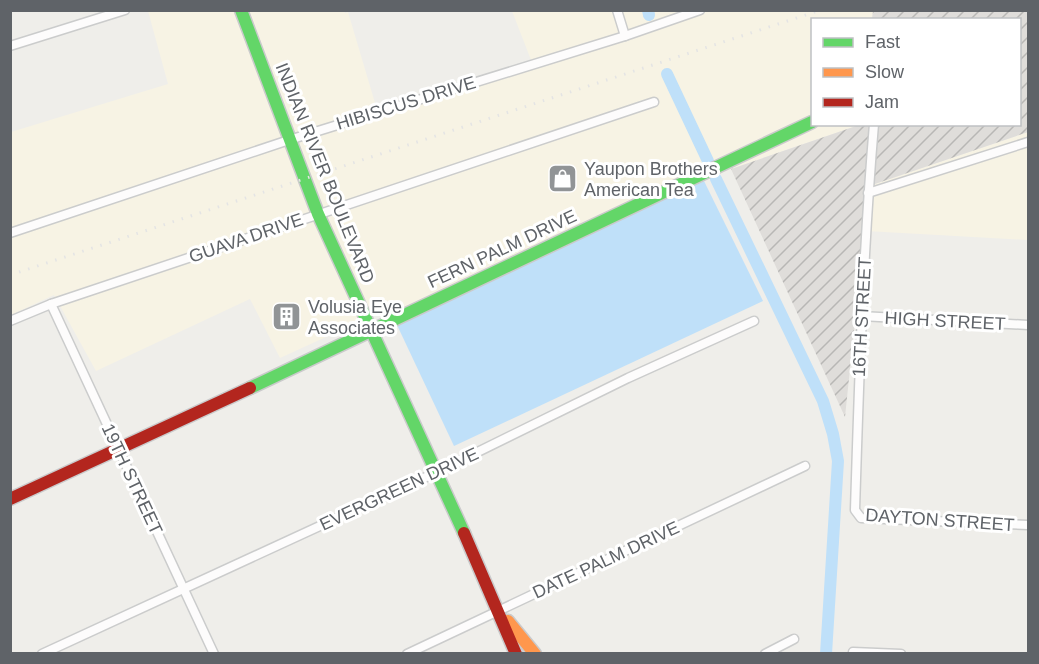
<svg xmlns="http://www.w3.org/2000/svg" width="1039" height="664" viewBox="0 0 1039 664" font-family="Arial,sans-serif">
<defs>
<pattern id="industrial-furrows" width="10" height="10" patternUnits="userSpaceOnUse" patternTransform="scale(1.5)"><rect width="10" height="10" fill="#dfddda"/><path d="M-1 1l2-2M0 10L10 0M9 11l2-2" fill="none" stroke="#b8b7b5"/></pattern>
</defs>
<rect width="100%" height="100%" fill="#efeeea"/>
<g fill="#f7f3e4">
<path d="M 344,10 L 345,13 L 348,12 L 378,113 L 531,60 L 512,11 L 873,11 L 872,19 L 812,20 L 812,124 L 859,125 L 731,169 L 397,325 L 388,309 L 372,316 L 324,212 L 248,11 Z"/>
<path d="M 148,11 L 234,11 L 312,215 L 361,321 L 280,358 L 250,299 L 96,371 L 54,295 L 11,315 L 11,132 L 168,84 Z"/>
<path d="M 1028,132 L 1028,240 L 866,231 L 869,186 Z"/>
</g>
<path fill="url(#industrial-furrows)" d="M 873,11 L 1028,11 L 1028,132 L 869,186 L 845,417 L 731,169 L 859,125 L 1020,124 L 1020,20 L 872,19 Z"/>
<path fill="#bfe0f9" d="M 704,181 L 763,301 L 454,446 L 397,325 Z"/>
<g fill="none" stroke-linecap="round" stroke-linejoin="round">
<g stroke="#bfe0f9" stroke-width="12">
<path d="M 648,10 L 649,15"/>
<path d="M 667,74 L 708,161"/>
<path d="M 716,179 L 823,401 L 833,434 L 838,461 L 826,654"/>
</g>
<defs>
<g id="street">
<path d="M 617,10 L 625,36"/>
<path d="M 10,46 L 125,10"/>
<path d="M 874,124 C 863,253 859,381 855,510 L 861,518 L 1028,525"/>
<path d="M 868,193 L 1028,142"/>
<path d="M 10,233 L 289,140 L 625,36 L 700,10"/>
<path d="M 51,304 L 214,654"/>
<path d="M 861,316 L 1028,325"/>
<path d="M 10,321 L 51,304 L 654,102"/>
<path d="M 853,652 L 901,654"/>
<path d="M 42,654 L 437,472 L 628,378 L 754,321"/>
<path d="M 407,654 L 805,466"/>
<path d="M 765,654 L 794,639"/>
</g>
<g id="fast">
<path d="M 241,10 L 318,214 L 464,533"/>
<path d="M 250,388 L 812,122"/>
</g>
<path id="slow" d="M 508,621 L 535,654"/>
<g id="jam">
<path d="M 10,499 L 250,388"/>
<path d="M 464,533 L 516,654"/>
</g>
</defs>
<use href="#street" stroke="#cbcccc" stroke-width="11"/>
<use href="#fast" stroke="#cacacb" stroke-width="15"/>
<use href="#slow" stroke="#cacacb" stroke-width="15"/>
<use href="#jam" stroke="#cacacb" stroke-width="15"/>
<use href="#street" stroke="#fdfcfc" stroke-width="8"/>
<use href="#fast" stroke="#63d668" stroke-width="12"/>
<use href="#slow" stroke="#ff974d" stroke-width="12"/>
<use href="#jam" stroke="#b3261e" stroke-width="12"/>
<path stroke="#e4e4e4" stroke-width="3" stroke-dasharray="1.5 8" stroke-linecap="butt" d="M 10,275 L 821,10"/>
</g>
<defs>
<symbol id="shop-square" viewBox="-11 -11 22 22"><rect x="-9" y="-9" width="18" height="18" rx="4" fill="#919496" stroke="#fff"/><path d="M-5-2.5h2.3a2.7 3.5 0 0 1 5.4 0H5L5.5 6h-11ZM-1.5-2.5h3a1.5 2.3 0 0 0-3 0Z" fill="#fff"/></symbol>
<symbol id="building-square" viewBox="-11 -11 22 22"><rect x="-9" y="-9" width="18" height="18" rx="4" fill="#919496" stroke="#fff"/><path d="M-4-6H4V6H1V3H-1V6H-4ZM-2.5-4.3h1.7v1.8h-1.7ZM.8-4.3h1.7v1.8H.8ZM-2.5-1h1.7V.8h-1.7ZM.8-1h1.7V.8H.8Z" fill="#fff"/></symbol>
</defs>
<g fill-rule="evenodd">
<use href="#shop-square" x="546" y="162" width="33" height="33"/>
<use href="#building-square" x="270" y="300" width="33" height="33"/>
</g>
<g text-anchor="middle" stroke-width="6" stroke-linejoin="round" paint-order="stroke">
<g font-size="18" fill="#5f6368" stroke="#fff">
<text transform="translate(406 103) rotate(-17)" y="6">HIBISCUS DRIVE</text>
<text transform="translate(325 173) rotate(68)" y="6">INDIAN RIVER BOULEVARD</text>
<text transform="translate(246 238) rotate(-19)" y="6">GUAVA DRIVE</text>
<text transform="translate(502 249) rotate(-25)" y="6">FERN PALM DRIVE</text>
<text transform="translate(862 317) rotate(-87)" y="6">16TH STREET</text>
<text transform="translate(945 321) rotate(3)" y="6">HIGH STREET</text>
<text transform="translate(132 479) rotate(65)" y="6">19TH STREET</text>
<text transform="translate(399 489) rotate(-25)" y="6">EVERGREEN DRIVE</text>
<text transform="translate(940 520) rotate(4)" y="6">DAYTON STREET</text>
<text transform="translate(606 560) rotate(-25)" y="6">DATE PALM DRIVE</text>
</g>
<g font-size="18" fill="#5f6368" stroke="#fff" text-anchor="start">
<text x="584" y="175">Yaupon Brothers<tspan x="584" dy="21">American Tea</tspan></text>
<text x="308" y="313">Volusia Eye<tspan x="308" dy="21">Associates</tspan></text>
</g>
</g>
<rect width="1039" height="664" fill="none" stroke="#5f6368" stroke-width="24"/>
<rect x="811" y="18" width="210" height="108" fill="#ffffff" stroke="#bfc1c3" stroke-width="1.5"/>
<rect x="823" y="38" width="30" height="9" fill="#63d668" stroke="#bfc1c3" stroke-width="1.5"/>
<text x="865" y="48" font-size="18" fill="#5f6368">Fast</text>
<rect x="823" y="68" width="30" height="9" fill="#ff974d" stroke="#bfc1c3" stroke-width="1.5"/>
<text x="865" y="78" font-size="18" fill="#5f6368">Slow</text>
<rect x="823" y="98" width="30" height="9" fill="#b3261e" stroke="#bfc1c3" stroke-width="1.5"/>
<text x="865" y="108" font-size="18" fill="#5f6368">Jam</text>
</svg>
